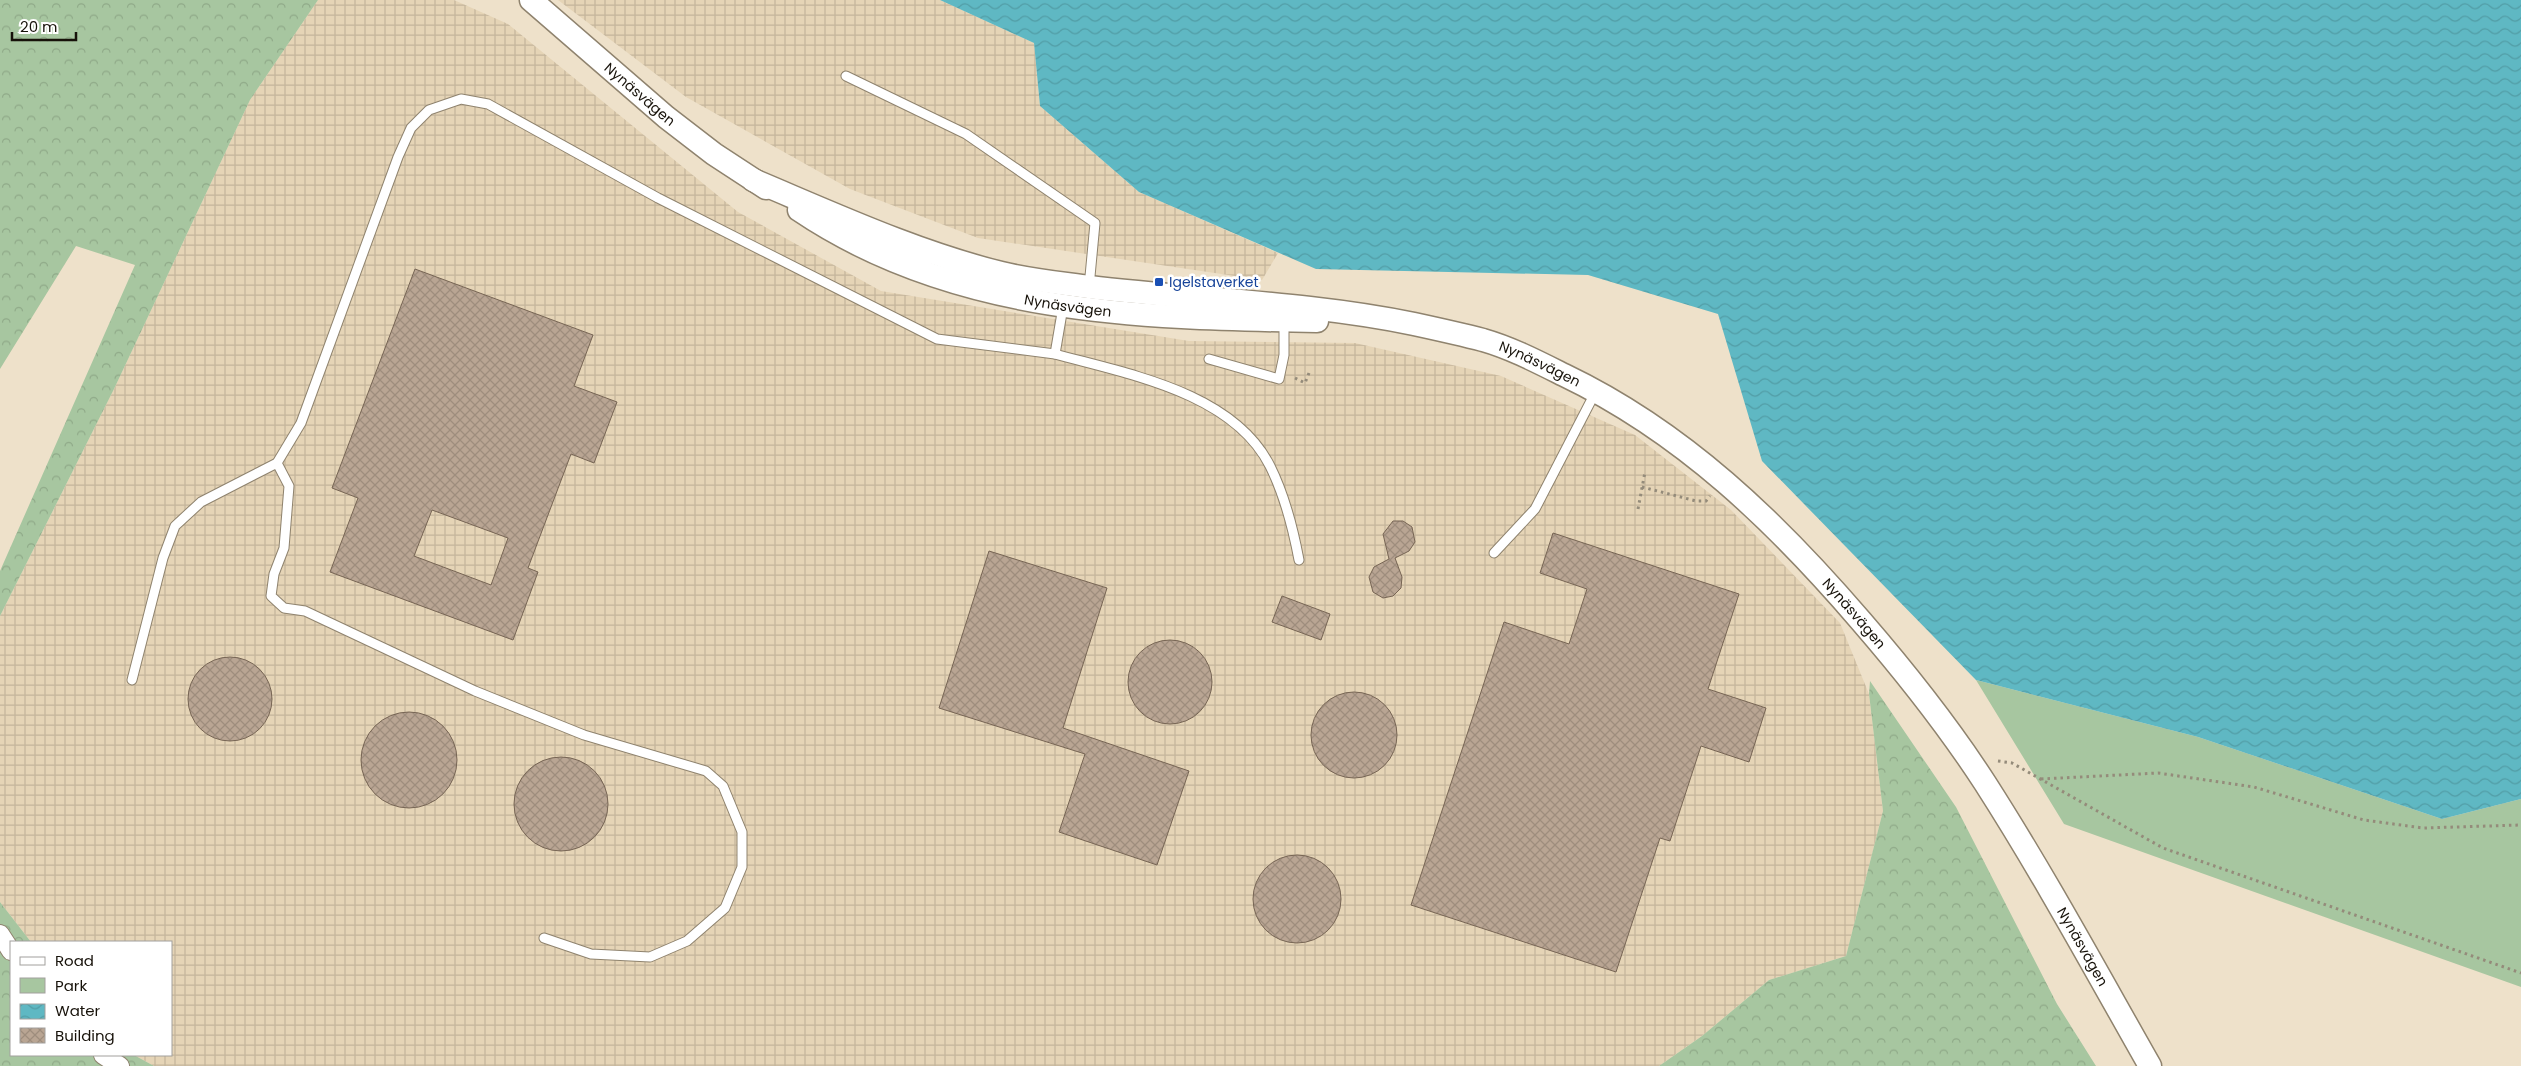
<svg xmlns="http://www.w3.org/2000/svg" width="2521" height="1066" viewBox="0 0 2521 1066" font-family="Poppins,sans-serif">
<defs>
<pattern id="industrial-grid" width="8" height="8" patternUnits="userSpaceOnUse" patternTransform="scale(1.25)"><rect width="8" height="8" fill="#e5d4b6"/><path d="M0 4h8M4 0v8" fill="none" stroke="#c4b59b"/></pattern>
<pattern id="forest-crowns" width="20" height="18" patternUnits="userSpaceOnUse" patternTransform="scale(1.25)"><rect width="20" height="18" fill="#a7c6a0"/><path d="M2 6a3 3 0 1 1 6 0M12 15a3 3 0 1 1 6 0" fill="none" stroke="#8fa988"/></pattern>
<pattern id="water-waves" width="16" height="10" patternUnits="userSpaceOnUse" patternTransform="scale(1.25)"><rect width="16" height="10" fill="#5fb8c3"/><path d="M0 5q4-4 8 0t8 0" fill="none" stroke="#529da6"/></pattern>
<pattern id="building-cross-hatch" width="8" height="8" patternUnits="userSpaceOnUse" patternTransform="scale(1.25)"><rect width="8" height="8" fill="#b9a593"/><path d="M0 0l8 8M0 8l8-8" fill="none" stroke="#9e8d7d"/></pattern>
</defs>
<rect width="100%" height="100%" fill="#eee1ca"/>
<g fill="url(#industrial-grid)">
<path d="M 318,0 L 454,0 L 508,24 L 738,212 L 881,291 L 1189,341 L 1355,343 L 1501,376 L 1635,435 L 1731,510 L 1840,623 L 1869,694 L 1883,811 L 1846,956 L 1769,980 L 1702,1036 L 1659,1066 L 154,1066 L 134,1055 L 171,1055 L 171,942 L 31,942 L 0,902 L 0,616 L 114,389 L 250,100 Z"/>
<path d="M 558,0 L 940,0 L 1034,43 L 1040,106 L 1139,192 L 1278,253 L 1262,280 L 978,238 L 850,189 L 686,97 Z"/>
</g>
<g fill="url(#forest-crowns)">
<path d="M 0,0 L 318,0 L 250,100 L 114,389 L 0,616 L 0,571 L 135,265 L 76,246 L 0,369 Z"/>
<path d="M 1870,681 L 1956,807 L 2057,1004 L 2096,1066 L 1659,1066 L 1702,1036 L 1769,980 L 1846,956 L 1883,811 L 1869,694 Z"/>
<path d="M 0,902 L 31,942 L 11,942 L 11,1055 L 134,1055 L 154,1066 L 0,1066 Z"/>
</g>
<path fill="#a7c6a0" d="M 1976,680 L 2198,737 L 2442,819 L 2521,799 L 2521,987 L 2064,824 Z"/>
<path fill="url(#water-waves)" d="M 940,0 L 2521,0 L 2521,799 L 2442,819 L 2198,737 L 1976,680 L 1762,461 L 1718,314 L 1588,275 L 1316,269 L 1139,192 L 1040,106 L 1034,43 Z"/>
<g fill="url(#building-cross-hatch)" stroke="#776554" fill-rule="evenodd">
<path d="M 415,269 L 593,335 L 574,386 L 617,402 L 594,463 L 571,454 L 528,568 L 538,572 L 513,640 L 330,572 L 358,498 L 332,488 ZM 432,510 L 508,538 L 491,585 L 414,556 Z"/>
<path d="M 1393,521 L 1403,521 L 1412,527 L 1415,542 L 1409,551 L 1395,558 L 1402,577 L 1401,588 L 1393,596 L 1383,598 L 1373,592 L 1369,577 L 1374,567 L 1389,559 L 1383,534 Z"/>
<path d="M 1553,533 L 1739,594 L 1708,689 L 1766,708 L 1749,762 L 1701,746 L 1670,841 L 1660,838 L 1616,972 L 1411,905 L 1504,622 L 1569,644 L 1587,589 L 1540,573 Z"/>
<path d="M 989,551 L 1107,588 L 1063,728 L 1189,771 L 1157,865 L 1059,832 L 1085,754 L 939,708 Z"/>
<path d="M 1282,596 L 1330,614 L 1321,640 L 1272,622 Z"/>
<circle cx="1170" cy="682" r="42"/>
<circle cx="230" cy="699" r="42"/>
<circle cx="1354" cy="735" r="43"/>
<circle cx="409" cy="760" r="48"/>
<circle cx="561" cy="804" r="47"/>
<circle cx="1297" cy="899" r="44"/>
</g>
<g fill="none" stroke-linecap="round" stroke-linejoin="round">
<defs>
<g id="service">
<path d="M 846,76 L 966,134 L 1095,223 L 1089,287"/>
<path d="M 1055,354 C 1127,374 1233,392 1270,466 C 1285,496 1293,528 1299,560"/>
<path d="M 1209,359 L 1279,379 L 1284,355 L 1284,320"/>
<path d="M 277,463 L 289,486 L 284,548 L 274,574 L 271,596 L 284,608 L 305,611 L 475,691 L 584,735 L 706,771 L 723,786 L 742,832 L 742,867 L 725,908 L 687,941 L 650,957 L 591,954 L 544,938"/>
<path d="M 1494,553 L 1535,509 L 1595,393"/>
<path d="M 132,680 L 163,558 L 175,526 L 201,502 L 277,463 L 301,423 L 398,157 L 411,128 L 429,110 L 461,99 L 488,104 L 658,198 L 937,339 L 1055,354 L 1063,307"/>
</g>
<g id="minor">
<path d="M 0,934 L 11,951"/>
<path d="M 103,1055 L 120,1066"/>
</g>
<g id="tertiary">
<path id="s1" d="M 531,0 L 666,117 L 714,154 L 766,188"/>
<path id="s2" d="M 753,180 C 834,214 916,252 1001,273 C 1030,280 1060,283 1089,287 C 1197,300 1307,302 1414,324 C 1437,329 1460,334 1483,340 C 1511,348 1538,362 1564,375 C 1683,432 1776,522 1861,621 C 1906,673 1948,726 1985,783 C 2044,875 2096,971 2150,1066"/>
<path id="s3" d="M 799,210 C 953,314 1137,318 1317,321"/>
</g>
</defs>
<use href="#service" stroke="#8f836e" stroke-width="11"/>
<use href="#minor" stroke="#8f836e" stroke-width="20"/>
<use href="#tertiary" stroke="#8f836e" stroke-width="25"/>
<g stroke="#948b7a" stroke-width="3" stroke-dasharray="2.5 4" stroke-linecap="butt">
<path d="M 1295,378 L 1305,383 L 1309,373"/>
<path d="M 1642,487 L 1696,501 L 1706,501 L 1710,496"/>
<path d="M 1638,509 L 1645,472"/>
<path d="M 1998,761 L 2012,763 L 2163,848 L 2521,973"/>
<path d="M 2041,779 L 2158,773 L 2254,787 L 2364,820 L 2423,828 L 2521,825"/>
</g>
<use href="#service" stroke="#fff" stroke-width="9"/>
<use href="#minor" stroke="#fff" stroke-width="18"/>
<use href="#tertiary" stroke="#fff" stroke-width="22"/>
</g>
<rect fill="#1a4fb4" stroke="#fff" stroke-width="2" x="1154" y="277" width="10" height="10" rx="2.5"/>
<g text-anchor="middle" stroke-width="5" stroke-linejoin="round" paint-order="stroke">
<g font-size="14" fill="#17120a" stroke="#fff">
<text dy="5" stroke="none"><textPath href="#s1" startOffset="144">Nynäsvägen</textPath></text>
<text dy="5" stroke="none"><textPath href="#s3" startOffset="288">Nynäsvägen</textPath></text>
<text dy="5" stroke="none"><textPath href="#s2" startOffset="814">Nynäsvägen</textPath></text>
<text dy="5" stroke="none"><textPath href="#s2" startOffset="1219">Nynäsvägen</textPath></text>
<text dy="5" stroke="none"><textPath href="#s2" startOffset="1624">Nynäsvägen</textPath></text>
</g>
<g font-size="14" fill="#164399" stroke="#fff" text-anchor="start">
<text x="1169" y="287">Igelstaverket</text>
</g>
</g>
<rect x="10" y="941" width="162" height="115" fill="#ffffff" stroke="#a2a09d"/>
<rect x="20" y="957" width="25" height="8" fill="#ffffff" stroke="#a2a09d"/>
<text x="55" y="966" font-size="15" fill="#17120a">Road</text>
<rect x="20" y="978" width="25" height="15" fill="#a7c6a0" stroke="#a2a09d"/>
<text x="55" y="991" font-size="15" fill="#17120a">Park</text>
<rect x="20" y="1004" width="25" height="15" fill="url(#water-waves)" stroke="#a2a09d"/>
<text x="55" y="1016" font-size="15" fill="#17120a">Water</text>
<rect x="20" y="1028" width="25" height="15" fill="url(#building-cross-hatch)" stroke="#a2a09d"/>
<text x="55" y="1041" font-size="15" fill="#17120a">Building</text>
<path d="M12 32v8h64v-8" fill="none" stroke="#17120a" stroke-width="2.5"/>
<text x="20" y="32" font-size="15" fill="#17120a" stroke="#ffffff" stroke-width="4" paint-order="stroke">20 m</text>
</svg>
